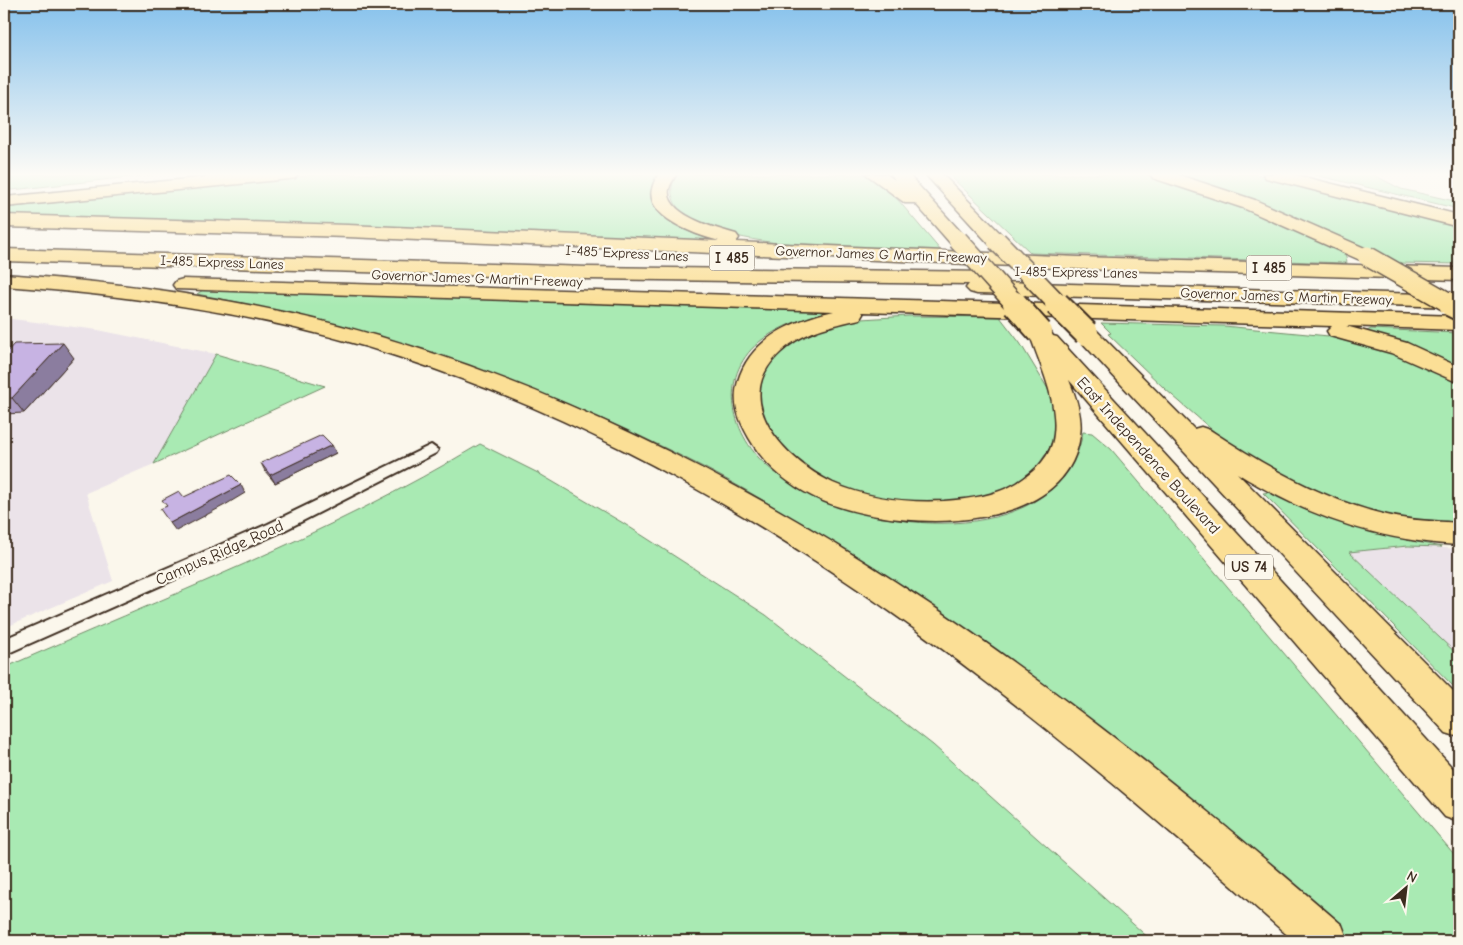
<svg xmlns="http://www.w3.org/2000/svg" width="1463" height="945" viewBox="0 0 1463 945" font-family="'Comic Neue',sans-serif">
<rect width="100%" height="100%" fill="#fbf7ec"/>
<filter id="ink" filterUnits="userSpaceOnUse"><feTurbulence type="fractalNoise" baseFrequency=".02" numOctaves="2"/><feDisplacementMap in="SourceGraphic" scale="10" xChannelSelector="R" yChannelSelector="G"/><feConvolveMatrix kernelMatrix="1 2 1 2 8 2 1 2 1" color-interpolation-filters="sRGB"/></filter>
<g filter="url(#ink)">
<g fill="#ebe3e9">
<path d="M 4,318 L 98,330 L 216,354 L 154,464 L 86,493 L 113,581 L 4,628 Z"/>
<path d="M 1418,546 L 1459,549 L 1459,656 L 1349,552 Z"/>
</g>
<g fill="#a9eab3" stroke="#728a68">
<path d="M 4,174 L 157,174 L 12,190 L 4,187 Z"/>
<path d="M 324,174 L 664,174 L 660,178 C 661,188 659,204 663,213 C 669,228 711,240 726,244 L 537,241 L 4,225 L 4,208 Z"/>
<path d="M 679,174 L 867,174 L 898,200 L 941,251 C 889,249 695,254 674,201 C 670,191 671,182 679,174 Z"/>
<path d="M 948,174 L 1145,174 L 1267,216 L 1345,252 L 1347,263 L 1031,253 Z"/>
<path d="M 1179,174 L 1256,174 L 1459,226 L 1459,264 L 1394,263 L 1265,204 Z"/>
<path d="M 1311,174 L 1372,174 L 1401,189 L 1459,202 L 1459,209 Z"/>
<path d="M 203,290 L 825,310 L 825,313 C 803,318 781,326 763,339 C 717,373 729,432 767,466 C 834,526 1009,555 1068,471 C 1076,460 1080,446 1083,432 L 1092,433 L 1111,449 L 1459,860 L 1459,941 L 1351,941 C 1310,906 1270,870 1229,835 C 1160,779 1084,727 1013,674 C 914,600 815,525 705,468 C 540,383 379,329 197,294 Z"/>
<path d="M 909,316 L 1000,317 L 1020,343 L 1048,389 L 1056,418 L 1054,436 L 1049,449 L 1037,467 L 1015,485 L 996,494 L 977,499 L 931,504 L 881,500 L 835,486 L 782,453 L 757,412 L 761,371 L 790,340 L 846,320 Z"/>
<path d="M 1101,323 L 1224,326 L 1339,337 L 1387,350 L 1459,384 L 1459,525 L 1428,525 L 1341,507 L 1233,448 L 1165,389 L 1108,334 L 1111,333 Z"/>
<path d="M 1371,329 L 1459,333 L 1459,371 L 1368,333 L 1367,331 Z"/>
<path d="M 216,354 L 325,386 L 154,464 Z"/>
<path d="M 480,444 L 538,473 L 623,523 L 766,615 L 933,745 L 1152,941 L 4,941 L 4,668 C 164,597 329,535 480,444 Z"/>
<path d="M 1271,492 C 1327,518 1382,536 1442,547 L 1408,546 L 1349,552 L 1459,656 L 1459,692 L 1263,493 Z"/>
</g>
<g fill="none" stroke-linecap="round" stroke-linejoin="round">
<defs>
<path id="street" d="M 431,445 L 438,450 L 436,453 L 279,533 L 4,655 L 4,639 L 268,524 Z"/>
<g id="highway">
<path d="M 238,174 L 298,174 L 295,178 L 289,179 L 4,207 L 4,197 Z"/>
<path d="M 659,174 L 676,174 C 674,179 670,184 669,189 C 664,215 718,229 736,234 L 739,238 L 736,242 L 1079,257 L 1459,268 L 1459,280 L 1079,269 L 348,237 L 4,227 L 4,215 L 348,225 L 719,241 C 699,236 645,218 652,189 C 653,184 656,178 659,174 Z"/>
<path d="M 866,174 L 886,174 L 895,180 L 891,174 L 908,174 L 968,240 L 965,244 L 951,244 L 915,203 L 905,203 Z"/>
<path d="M 925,174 L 942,174 L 1004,237 L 1007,241 L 1004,245 L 990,245 Z"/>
<path d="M 1150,174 L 1176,174 L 1255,200 L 1374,252 L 1377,256 L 1374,260 L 1360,260 L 1243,208 L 1153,178 Z"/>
<path d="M 1263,174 L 1292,174 L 1459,215 L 1459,227 L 1266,178 Z"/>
<path d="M 4,249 L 588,267 L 992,272 L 999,274 L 1002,278 L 999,282 L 1459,295 L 1459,307 L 977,294 L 970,292 L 966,288 L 969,284 L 588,279 L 4,261 Z"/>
<path d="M 4,274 C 146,284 287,305 423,350 C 770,463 1069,689 1342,925 L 1348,941 L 1294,941 C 1031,705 746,471 405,359 C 275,316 140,296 4,286 Z"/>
<path d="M 183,279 L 1459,316 L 1459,330 L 1346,326 L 1407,343 L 1459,367 L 1459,383 L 1391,353 L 1330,336 L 1327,331 L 1332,326 L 861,312 L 863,314 L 860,319 C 831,326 803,331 781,352 C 727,400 786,461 833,483 C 867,498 907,503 944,501 C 969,499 995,496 1017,483 C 1035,471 1052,457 1054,434 C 1058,400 1039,363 1029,332 L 1032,327 L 1040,325 L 1048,327 L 1053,336 L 1057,337 L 1459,775 L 1459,822 L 1445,817 L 1069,380 C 1076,397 1083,417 1080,435 C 1067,542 882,532 812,496 C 785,482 764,464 749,438 C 738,419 732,402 738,381 C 750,338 795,320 834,311 L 176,289 L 173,285 L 176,281 Z"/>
<path d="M 1086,326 L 1094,328 L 1194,429 L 1201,427 L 1210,430 C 1265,466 1323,500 1387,515 C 1411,521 1435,521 1459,523 L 1459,545 C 1379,541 1306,516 1237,473 L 1459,697 L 1459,737 L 1446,733 L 1078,338 L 1075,333 L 1078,328 Z"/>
</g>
</defs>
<use href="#street" stroke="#3b2a1e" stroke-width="4"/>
<use href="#highway" stroke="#3b2a1e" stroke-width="3"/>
<use href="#street" fill="#fbf7ec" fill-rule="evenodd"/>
<use href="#highway" fill="#fbdf96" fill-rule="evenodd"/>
<defs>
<g id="highway-bridge-far1">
<path d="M 958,240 L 1016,305"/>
<path d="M 997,241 L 1059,305"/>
<path d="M 1367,256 L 1453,305"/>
</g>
<g id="highway-bridge">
<path d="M 1015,304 L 1040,332"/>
<path d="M 1057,304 L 1086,333"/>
<path d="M 1451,304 L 1459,308"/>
</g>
</defs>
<use href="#highway-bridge-far1" stroke="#3b2a1e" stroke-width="22" stroke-linecap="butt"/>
<use href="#highway-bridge" stroke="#3b2a1e" stroke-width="28" stroke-linecap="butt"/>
<use href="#highway-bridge-far1" stroke="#fbdf96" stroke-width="19"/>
<use href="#highway-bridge" stroke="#fbdf96" stroke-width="24"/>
</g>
<g fill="#ab9ac3" stroke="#3b2a1e">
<path d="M 4,355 L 74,358 L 24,413 L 4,414 Z"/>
<path d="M 336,453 L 275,483 L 265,471 L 261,463 Z"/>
<path d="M 1459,575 L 1459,581 L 1456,578 Z"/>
</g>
<g fill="#8b7d9f" stroke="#3b2a1e">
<path d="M 63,343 L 74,358 L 24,413 L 12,398 Z"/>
<path d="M 332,445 L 336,453 L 275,483 L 270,475 Z"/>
<path d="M 241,485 L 245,493 L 225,505 L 176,531 L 170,523 Z"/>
</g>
<g fill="#c7b3e3" stroke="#3b2a1e">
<path d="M 63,343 L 12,398 L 4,398 L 4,355 L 14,344 Z"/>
<path d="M 322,435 L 332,445 L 270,475 L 261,463 Z"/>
<path d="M 231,475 L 241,485 L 170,523 L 160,509 L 167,506 L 162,500 L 179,491 L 184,497 Z"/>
</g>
</g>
<linearGradient id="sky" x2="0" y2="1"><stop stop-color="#85c1ec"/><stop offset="0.57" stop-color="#fdfbf6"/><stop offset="1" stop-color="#fdfbf6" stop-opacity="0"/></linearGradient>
<rect width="1463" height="306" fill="url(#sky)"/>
<g text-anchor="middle" stroke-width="4.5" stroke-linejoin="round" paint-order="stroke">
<g font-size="14" fill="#3b2a1e" stroke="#fbf7ec">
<text transform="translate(627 253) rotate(3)" y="5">I-485 Express Lanes</text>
<text transform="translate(881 254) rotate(2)" y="5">Governor James G Martin Freeway</text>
<text transform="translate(222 262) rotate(2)" y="5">I-485 Express Lanes</text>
<text transform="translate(1076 272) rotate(1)" y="5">I-485 Express Lanes</text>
<text transform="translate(477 278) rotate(2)" y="5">Governor James G Martin Freeway</text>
<text transform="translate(1286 296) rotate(2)" y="5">Governor James G Martin Freeway</text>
</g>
<g fill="#fbf7ec" stroke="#75685c" stroke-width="1">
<rect x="709.5" y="245.5" width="45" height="25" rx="4"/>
<rect x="1246.5" y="255.5" width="45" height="25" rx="4"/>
<rect x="1225" y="554.5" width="48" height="25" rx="4"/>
</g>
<g font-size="15" font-weight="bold" fill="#3b2a1e">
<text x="732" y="263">I 485</text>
<text x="1269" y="273">I 485</text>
<text x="1249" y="572">US 74</text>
</g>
<g font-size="16" fill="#3b2a1e" stroke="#fbf7ec">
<text transform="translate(1149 455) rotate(48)" y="6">East Independence Boulevard</text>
<text transform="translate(219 552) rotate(-24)" y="6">Campus Ridge Road</text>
</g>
</g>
<rect width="1463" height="945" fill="none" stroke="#fbf7ec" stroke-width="20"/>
<rect x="10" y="10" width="1443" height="925" fill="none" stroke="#3b2a1e" stroke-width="2" filter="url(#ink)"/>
<g transform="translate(1406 888) rotate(28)" stroke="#fbf7ec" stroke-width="4" paint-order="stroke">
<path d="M0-4L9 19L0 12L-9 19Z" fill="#3b2a1e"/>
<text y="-8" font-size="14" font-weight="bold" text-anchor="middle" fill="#3b2a1e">N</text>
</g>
</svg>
